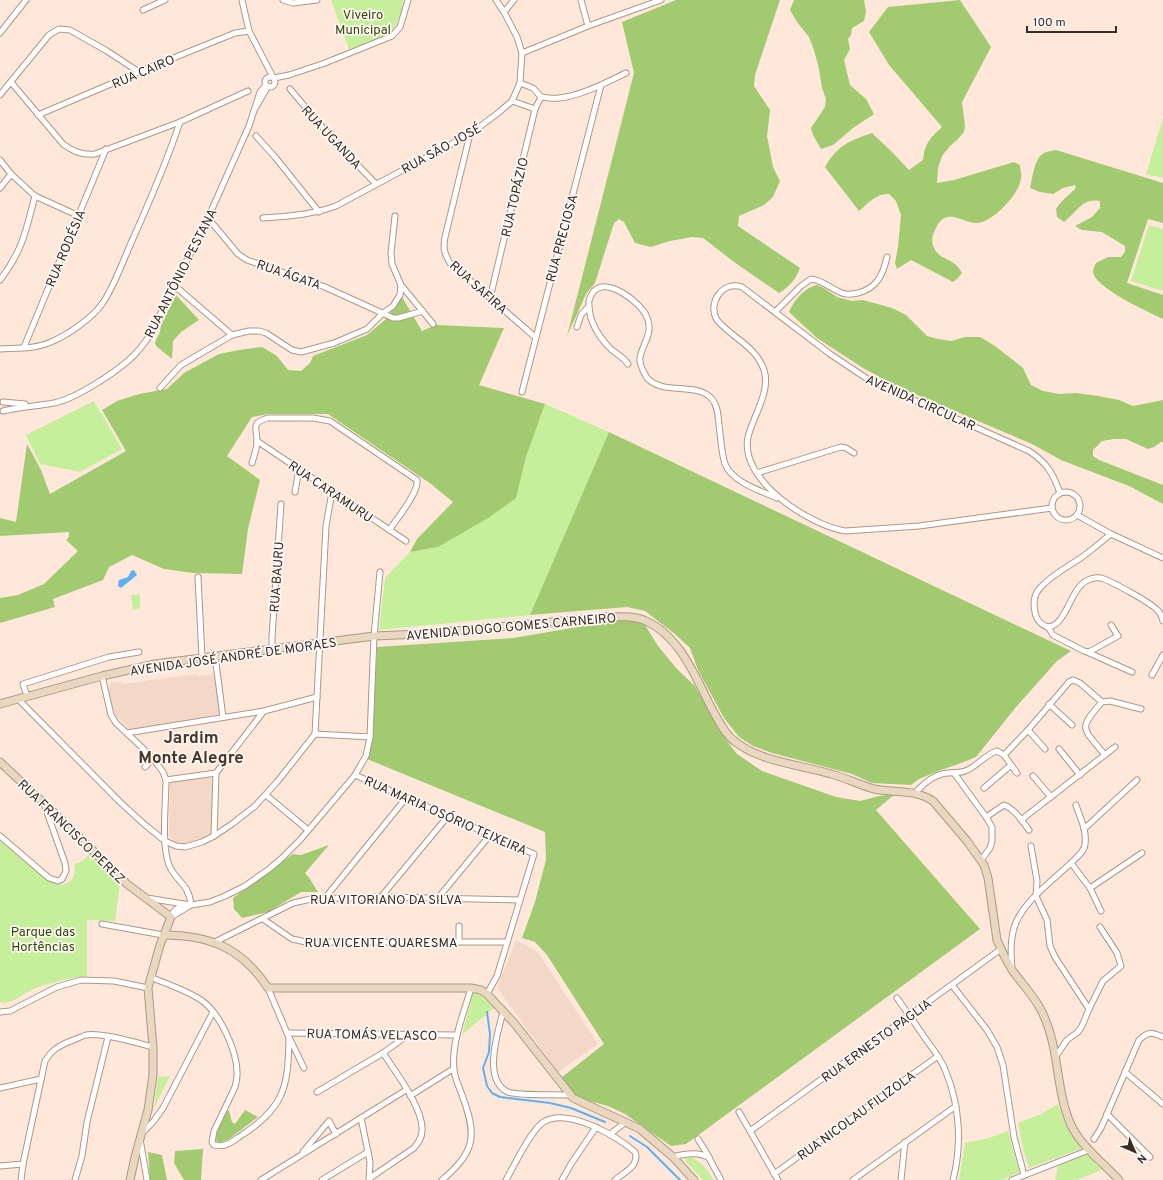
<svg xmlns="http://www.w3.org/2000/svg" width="1163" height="1180" viewBox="0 0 1163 1180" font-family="Overpass,sans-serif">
<rect width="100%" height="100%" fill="#ffe8da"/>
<g fill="#f4d8c7">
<path d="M 196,674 L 198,676 L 215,674 L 222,714 L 131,730 L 116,716 L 111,705 L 107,694 L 110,682 L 122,681 L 122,684 Z"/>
<path d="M 212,777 L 212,834 L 203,840 L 184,846 L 178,844 L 172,840 L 169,835 L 170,782 Z"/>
<path d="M 516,940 L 538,952 L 598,1044 L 558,1072 L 497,988 Z"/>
</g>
<g fill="#c6ef9b">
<path d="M 331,0 L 403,0 L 401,13 L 392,33 L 376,40 L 349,49 Z"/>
<path d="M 1163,118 L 1163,178 L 1146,174 Z"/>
<path d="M 1149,225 L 1163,229 L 1163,291 L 1131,281 Z"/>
<path d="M 94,401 L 122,449 L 80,472 L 40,464 L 26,435 Z"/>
<path d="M 545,404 L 609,432 L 530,615 L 379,630 L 385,578 L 410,552 L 438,547 L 516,498 L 526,457 Z"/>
<path d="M 140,594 L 140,608 L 133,610 L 131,595 Z"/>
<path d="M 0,840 L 58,885 C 71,885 77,877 74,864 L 83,861 L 90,853 L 120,883 L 115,921 L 87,920 L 87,976 C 66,979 44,983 26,993 C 17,998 10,1005 0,1002 Z"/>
<path d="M 473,993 L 481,995 L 494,1008 L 462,1035 Z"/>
<path d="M 170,1076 L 154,1108 L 158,1077 Z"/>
<path d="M 1058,1104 L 1065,1123 L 1082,1147 L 1080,1149 L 1029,1168 L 1023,1149 L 1018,1123 L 1039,1115 Z"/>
<path d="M 1008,1131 L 1019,1171 L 1018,1173 L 1002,1180 L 959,1180 L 965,1143 L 989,1138 Z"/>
<path d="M 1086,1155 L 1089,1156 L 1101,1170 L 1077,1180 L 1055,1180 L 1058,1166 Z"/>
<path d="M 690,1157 C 701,1161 708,1170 713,1180 L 703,1180 L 687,1163 L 685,1160 L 686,1158 Z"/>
</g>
<g fill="#a1ca71">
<path d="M 676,0 L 780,0 L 755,75 L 754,86 L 770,110 L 767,136 L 773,167 L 780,181 L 773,197 L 764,205 L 739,216 L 738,226 L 800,268 C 796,279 789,287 779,293 L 734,262 L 703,238 L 692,237 L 670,241 L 651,247 L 635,243 L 624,222 L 619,219 L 614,223 L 595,283 L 586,294 L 567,336 L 634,73 L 622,22 Z"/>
<path d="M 794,0 L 864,0 L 866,11 L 864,21 L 852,28 L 851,35 L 848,39 L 850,49 L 844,60 L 850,85 L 866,99 L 874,114 L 853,128 L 833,145 L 821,149 L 813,135 L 811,128 L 825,107 L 826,99 L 822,88 L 819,69 L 814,50 L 809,37 L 797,22 L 790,10 Z"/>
<path d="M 960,0 L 991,47 L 962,102 L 965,126 L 964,132 L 958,139 L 950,146 L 942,156 L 938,168 L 937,183 L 954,180 L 1014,162 L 1020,165 C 1020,169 1022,174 1021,178 C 1020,193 996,218 982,222 C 965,228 947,202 935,230 C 932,236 931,242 934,248 C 941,262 953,256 962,273 L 957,279 L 953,282 L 911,260 L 897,269 L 895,263 L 898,247 L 901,215 L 896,201 L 889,194 C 877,193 868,203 859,211 L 825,167 C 838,145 849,141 872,133 L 891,151 L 909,170 L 923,160 C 925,143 930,138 942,127 L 889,65 L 869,32 L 888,7 Z"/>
<path d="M 1056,150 L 1163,183 L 1163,223 L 1148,219 L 1127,283 L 1163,295 L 1163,319 C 1149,312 1095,288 1093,272 C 1093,269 1095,265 1096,263 L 1108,257 L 1121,257 L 1125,252 L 1125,246 L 1102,232 L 1082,230 L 1075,226 L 1092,217 L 1100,208 L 1100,201 C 1081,198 1077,213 1064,222 L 1057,217 L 1056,209 L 1061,202 L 1076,188 L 1075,185 L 1063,188 L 1053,194 L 1040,192 L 1030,188 C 1033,177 1034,156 1046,152 C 1049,151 1053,151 1056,150 Z"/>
<path d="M 817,285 L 824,288 L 837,297 L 852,301 L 863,300 L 892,308 L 906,315 L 927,336 L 938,339 L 951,341 L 965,337 L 980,337 L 995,346 L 1023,368 L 1031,385 L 1043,391 L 1060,394 L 1076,393 L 1098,396 L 1119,400 L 1133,406 L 1163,400 L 1163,442 L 1161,442 L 1154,447 L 1148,449 L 1126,439 L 1114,439 L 1102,441 L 1093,450 L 1093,456 L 1099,460 L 1163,485 L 1163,504 L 1129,486 L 1061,460 L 1032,444 L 896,386 L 863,368 L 817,338 L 789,312 C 794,300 804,288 817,285 Z"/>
<path d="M 176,295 L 199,320 L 181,332 L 173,341 L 172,359 L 156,346 L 155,342 L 160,332 L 161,325 Z"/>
<path d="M 402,297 L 422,331 L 436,325 L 504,328 L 479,385 L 545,404 L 526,457 L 516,498 L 488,518 L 438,547 L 410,552 L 417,539 L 453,502 L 431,484 L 328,414 L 268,414 L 252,417 L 227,456 L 260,480 L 248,529 L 242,574 L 193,573 L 164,569 L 132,555 L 109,567 L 103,580 L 53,599 L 55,607 L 0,623 L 0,598 L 18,595 L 44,584 L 78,551 L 66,540 L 69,537 L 69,532 L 0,536 L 0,518 L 16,522 L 27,444 L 41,470 L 50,494 L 126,451 L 102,410 L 117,401 L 139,394 L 167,389 L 184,373 L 219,354 L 239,350 L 262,347 L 277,356 L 288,370 L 301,371 L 310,363 L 313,356 L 367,335 L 386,319 Z"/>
<path d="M 609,432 L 1071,651 L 1057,661 L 1016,707 L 976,757 L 961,763 L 938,771 L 919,779 L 911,785 L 872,783 L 852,774 L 772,753 L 753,746 L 739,737 L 724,718 L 698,670 L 690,648 L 675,634 L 645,611 L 627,607 L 530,615 Z"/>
<path d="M 626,619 L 645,625 L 658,646 L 677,669 L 695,686 L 727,741 L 737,754 L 762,771 L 836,797 L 860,801 L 879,796 L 895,794 L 876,810 L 980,929 L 686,1144 L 671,1146 L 625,1114 L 608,1106 L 579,1098 L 569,1090 L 561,1078 L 604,1044 L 547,955 L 535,942 L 522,938 L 535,902 L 546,860 L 545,832 L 367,759 L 373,740 L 373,729 L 377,647 L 513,638 Z"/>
<path d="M 329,845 L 305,873 L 310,879 L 318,892 L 301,892 L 268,912 L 242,918 L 234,909 L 233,898 L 293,854 L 301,855 Z"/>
<path d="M 226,1110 L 229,1111 L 232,1122 L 235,1124 L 245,1110 L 258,1117 L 229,1139 L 220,1143 L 216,1141 L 217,1132 Z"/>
<path d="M 203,1149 L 201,1180 L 184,1180 L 174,1163 L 175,1151 Z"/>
<path d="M 148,1152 L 162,1155 L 167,1180 L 150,1180 Z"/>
</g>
<path fill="#5fb0f2" d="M 134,570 L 137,575 L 121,588 L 119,587 L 118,585 L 119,580 L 128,577 L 131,571 Z"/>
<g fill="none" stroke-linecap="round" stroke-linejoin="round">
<g stroke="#5fb0f2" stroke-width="2">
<path d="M 487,1012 L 490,1034 L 489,1052 L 483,1068 L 487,1086 L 492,1093 L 500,1097 L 550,1103 L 571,1108 L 605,1122"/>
<path d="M 630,1136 L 647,1147 L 680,1180"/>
</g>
<defs>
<g id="street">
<path d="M 242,0 L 249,31 L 273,77"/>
<path d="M 283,0 L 293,3 L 317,0"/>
<path d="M 581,0 L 588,26"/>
<path d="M 143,10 L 165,0"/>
<path d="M 504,12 L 514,0"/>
<path d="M 0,33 L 26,0"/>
<path d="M 522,53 L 588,26 L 661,0"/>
<circle cx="270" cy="82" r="5"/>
<path d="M 274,78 L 289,75 L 325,63 L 392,36 L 400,27 L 408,0"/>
<path d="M 11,82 L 63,144 C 74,152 82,155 95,154 L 180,122 L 248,91"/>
<path d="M 520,83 L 533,88 L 541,97 C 547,98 553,99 559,98 C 581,96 607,82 626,73"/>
<path d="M 290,89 L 335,142 L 376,184"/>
<path d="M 0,95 L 49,35 L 59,29 L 70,30 L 107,51 L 139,72"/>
<path d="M 512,101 L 535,109"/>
<path d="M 256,107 L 268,86"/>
<path d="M 38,115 L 139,72 L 235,33 L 249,31"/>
<path d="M 470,134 L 445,237 C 443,248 444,253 450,263 L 535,337"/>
<path d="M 256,136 L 275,157 L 319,212"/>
<path d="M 0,160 L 11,174 L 35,196 L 79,216"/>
<path d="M 0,188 L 11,174"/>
<path d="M 208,218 L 238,254 L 247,260 L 325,287 L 393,318 L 398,318 L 423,311"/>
<path d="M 263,218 C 289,216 311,215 336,206 L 470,134 L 498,113 L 512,101 L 520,83 L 522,53 L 517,37 L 504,12 L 496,0"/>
<path d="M 0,280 C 23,250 26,230 35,196"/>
<path d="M 401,285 L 433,324"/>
<path d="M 175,286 L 232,335"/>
<path d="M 490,298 L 535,109 L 541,97"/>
<path d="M 776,311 L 801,286 L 811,279 C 823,280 831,289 842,293 C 846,295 853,294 858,293 C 877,288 883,275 887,257"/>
<path d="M 577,327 L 581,315 L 588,307"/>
<path d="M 24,347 L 106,149"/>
<path d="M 0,349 C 17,348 36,349 51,342 C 68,335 92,318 102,304 C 113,289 123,261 131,243 C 149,203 166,164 180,122"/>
<path d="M 628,364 C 624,358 617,354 612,350 C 600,339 589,322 589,305 C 588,300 591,295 594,291 C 608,277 639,302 646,315 C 655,333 642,343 640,358 C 639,364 644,373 647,378 C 664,396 696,381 712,399 C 718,406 718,416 719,425 C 721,438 721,452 725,464 C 732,482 761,491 777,498"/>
<path d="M 160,388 L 181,365 L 232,335 L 249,331 L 259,331 L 266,333 L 292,350 L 301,352 L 334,343 L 367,329 L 383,313 L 393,306 L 400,295 L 401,285 L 392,264 L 391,253 L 395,216"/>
<path d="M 522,392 L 601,85"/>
<path d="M 3,402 L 25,404"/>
<path d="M 3,411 C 20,407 37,406 54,403 C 75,399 113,374 129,360 C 137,353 144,344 150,335 L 208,218 L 249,126 L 260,92 L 266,85"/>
<path d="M 257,441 L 406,541"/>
<path d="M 252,463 C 254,456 257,448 257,441 C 257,428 250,423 268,418 L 313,418 L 330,421 L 417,480 C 419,492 397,519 389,530"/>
<path d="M 757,473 L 841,447 L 846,448 L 854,453"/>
<path d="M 295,492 L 299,469"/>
<circle cx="1066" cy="506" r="14"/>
<path d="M 1052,508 L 919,526 L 845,531 C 809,525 739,480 748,437 C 753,416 771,392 764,370 C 756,346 732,338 717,320 C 707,304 722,280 742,287 L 830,354 L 869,380 L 1029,451 C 1047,463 1053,473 1060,493"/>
<path d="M 1077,515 L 1111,534 L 1163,558"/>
<path d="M 1111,534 C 1102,541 1092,550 1082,557 C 1068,567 1051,575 1040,588 C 1034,594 1033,604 1035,612 C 1036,619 1041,625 1048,627 C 1066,626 1070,590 1086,581 C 1091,578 1095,577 1101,578 C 1111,581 1154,604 1159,612 C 1161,614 1162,618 1163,621"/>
<path d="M 198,577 L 202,658"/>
<path d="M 1048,627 L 1053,635 L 1084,651 L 1089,652 L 1118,636 L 1111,625"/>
<path d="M 272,649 L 272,637 L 281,504"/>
<path d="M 1087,652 L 1132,672"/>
<path d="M 215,656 L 223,717"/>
<path d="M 1152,675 L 1163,655"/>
<path d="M 102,676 L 111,715 L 116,723 L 151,756 L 163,772 L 166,780 C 166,803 161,844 169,865 C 176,882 189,883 191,905"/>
<path d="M 27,696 L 23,684 L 109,657 L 139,652"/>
<path d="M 18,699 L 120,802 L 144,824 L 165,841 L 176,846 L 185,847 L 202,842 L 214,836 L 232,824 L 255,806 L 277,782 L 315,734 L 326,526 L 332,492"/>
<path d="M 1049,704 L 1072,725"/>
<path d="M 1028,730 L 1045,749"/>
<path d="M 127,733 L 264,711 L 317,697"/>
<path d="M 315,734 L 370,737"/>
<path d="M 1059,749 L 1080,775"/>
<path d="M 1004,755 L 1028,730 L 1069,682 L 1073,680 L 1080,683 L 1102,702"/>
<path d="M 1105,755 C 1083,728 1077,730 1102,702 L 1110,701 L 1141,709"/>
<path d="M 145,767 L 153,758"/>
<path d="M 954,773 L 986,817 L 992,827 L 992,841 L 990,848 L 981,860"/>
<path d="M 355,775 L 534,854 L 497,976 L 487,994"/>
<path d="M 1033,776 L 1051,797"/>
<path d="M 166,780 L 216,773"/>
<path d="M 984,788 L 1011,765"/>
<path d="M 915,793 C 924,783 935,773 949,773 C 955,772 960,773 965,771 C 977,767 984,755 997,751 L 1004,755 L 1017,773"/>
<path d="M 266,795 L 308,830"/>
<path d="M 986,817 L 1004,805 C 1015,809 1022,821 1029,830"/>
<path d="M 1021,820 L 1115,747"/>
<path d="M 1084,829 L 1137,780"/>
<path d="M 0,836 L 49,878 L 58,881 L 62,879 L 66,871 L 65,863 L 44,804"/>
<path d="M 214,836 L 216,773 L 264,711"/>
<path d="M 1031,846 L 1037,881 L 1036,896 L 1047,920 L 1050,946 L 1055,957 L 1089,1009"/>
<path d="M 1071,863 L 1090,888 L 1101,911"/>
<path d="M 1090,888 L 1142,853"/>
<path d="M 381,897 L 448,816"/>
<path d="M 147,898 L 190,905"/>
<path d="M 325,898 L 406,798"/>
<path d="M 438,898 L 490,835"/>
<path d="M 171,916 L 174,911 L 183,904"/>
<path d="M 171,917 L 191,905 L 210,902 L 225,896 L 245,886 L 269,869 L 281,859 L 301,839 L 355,775 L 366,756 L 370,737 L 374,636 L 380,572"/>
<path d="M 263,919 L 292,939 L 306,942 L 507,942"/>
<path d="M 102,924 L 163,935"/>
<path d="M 459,926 L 459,942"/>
<path d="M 215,942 L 293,903 L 311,899 L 381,897 L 520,900"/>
<path d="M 1012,969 C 1011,957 1010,944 1013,932 C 1018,905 1052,881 1071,863 C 1076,858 1085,851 1085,844 C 1087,830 1080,818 1076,805"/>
<path d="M 150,977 C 167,984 186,990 201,1000 C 220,1013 238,1052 237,1075 C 237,1079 236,1083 235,1087 L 214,1131 L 212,1142 L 214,1145 C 224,1148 232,1142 239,1137 C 284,1108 288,1089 289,1039"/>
<path d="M 952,985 L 987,1030 L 997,1047 L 1003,1065 L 1014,1137 L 1024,1175"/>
<path d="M 268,988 L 287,1033 L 304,1068"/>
<path d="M 897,998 C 907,1012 917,1026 927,1041 C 934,1050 942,1060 946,1072 C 960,1106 962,1145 953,1180"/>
<path d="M 0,1012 L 10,1011 L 57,987 L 81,980 L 114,981 L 148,988"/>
<path d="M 503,1012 C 498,1032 482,1080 508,1092 C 518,1096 556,1094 570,1095"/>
<path d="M 287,1033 L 457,1035"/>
<path d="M 1056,1056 L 1067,1040 L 1078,1032 L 1082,1026 L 1089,1009 L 1103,981 L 1121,966 L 1117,953 L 1100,927"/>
<path d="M 1125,1072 L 1163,1104"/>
<path d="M 0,1088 L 41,1079"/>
<path d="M 317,1092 L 383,1053 L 408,1035"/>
<path d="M 410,1096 L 453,1069"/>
<path d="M 739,1112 L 778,1180"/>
<path d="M 1107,1114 L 1150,1157"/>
<path d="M 361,1118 L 370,1162 L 369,1180"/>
<path d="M 750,1131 L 1001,949"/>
<path d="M 142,1133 L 153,1122 L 163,1108 L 213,1012"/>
<path d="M 610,1134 L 626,1122"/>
<path d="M 140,1139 L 147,1180"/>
<path d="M 698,1139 L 709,1157"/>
<path d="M 1094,1139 L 1101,1128 L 1139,1040 C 1149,1031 1151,1032 1163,1037"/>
<path d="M 303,1152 L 329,1121 L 336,1134"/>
<path d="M 673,1157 C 684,1154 699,1151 709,1158 L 721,1180"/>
<path d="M 0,1166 L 23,1164"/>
<path d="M 774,1174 L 938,1056"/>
<path d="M 370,1178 L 414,1148 C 418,1143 422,1138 422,1131 C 424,1109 395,1071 383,1053"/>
<path d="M 21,1180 L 23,1164 L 45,1061 C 51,1051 57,1047 68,1042 C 74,1040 80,1037 86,1035 C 101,1032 137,1043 153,1047"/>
<path d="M 75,1180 L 82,1156 L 87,1122 L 108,1037"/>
<path d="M 261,1180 L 406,1090"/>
<path d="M 322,1180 L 368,1152"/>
<path d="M 442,1180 C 476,1152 477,1135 462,1095 C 459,1086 454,1077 454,1069 C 451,1043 464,1013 471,988"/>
<path d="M 506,1180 C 514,1166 530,1132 542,1123 C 566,1106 617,1136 635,1152 C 640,1166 624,1172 615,1180"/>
<path d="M 562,1180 L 571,1164 L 596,1127"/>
<path d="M 853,1180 L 956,1106"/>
<path d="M 901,1180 L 905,1142"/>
<path d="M 1012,1180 L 1089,1150"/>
</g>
<g id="secondary">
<path d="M 0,704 L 102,676 L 155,664 L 374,636 L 422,634 L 604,617 C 617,617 633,615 646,621 C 680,636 696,678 712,709 C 719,721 725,735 737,743 C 762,762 801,765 831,774 C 846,778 860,785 874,789 C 895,793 915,789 933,801 L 967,841 L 984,865 L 988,878 L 997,940 C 1001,950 1006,960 1012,970 C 1022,984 1035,997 1042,1012 C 1060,1048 1055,1089 1071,1125 C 1081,1146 1103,1163 1119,1180"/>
<path d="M 0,762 L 63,821 L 127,884 L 171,917 L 160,945 L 148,988 L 153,1047 L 153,1075 L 148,1110 L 135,1157 L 130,1180"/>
<path d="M 163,935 C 210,935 242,948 268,988 L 471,988 L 481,990 L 487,994 L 514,1023 L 573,1098 L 640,1129 L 673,1157 L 694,1180"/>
</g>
</defs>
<use href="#street" stroke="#b09686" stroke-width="7"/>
<use href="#secondary" stroke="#b09686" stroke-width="9"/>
<use href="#street" stroke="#fff" stroke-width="5"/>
<use href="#secondary" stroke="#e8d8bf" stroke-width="7"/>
</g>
<g text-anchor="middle" stroke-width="3.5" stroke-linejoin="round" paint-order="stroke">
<g font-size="13" fill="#2e4806" stroke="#fff9f5">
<text x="363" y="19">Viveiro<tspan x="363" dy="15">Municipal</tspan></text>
<text x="43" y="936">Parque das<tspan x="43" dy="15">Hortências</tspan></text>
</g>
<g font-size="13" fill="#372c26" stroke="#fff9f5">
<text transform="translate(143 71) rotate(-23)" y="5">RUA CAIRO</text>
<text transform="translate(332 137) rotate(47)" y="5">RUA UGANDA</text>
<text transform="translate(441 148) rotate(-29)" y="5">RUA SÃO JOSÉ</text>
<text transform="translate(514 197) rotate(-77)" y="5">RUA TOPÁZIO</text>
<text transform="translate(561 238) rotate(-75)" y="5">RUA PRECIOSA</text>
<text transform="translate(65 248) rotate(-67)" y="5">RUA RODÉSIA</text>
<text transform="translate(180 273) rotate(-63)" y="5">RUA ANTÔNIO PESTANA</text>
<text transform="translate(289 274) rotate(19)" y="5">RUA ÁGATA</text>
<text transform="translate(479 287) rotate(42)" y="5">RUA SAFIRA</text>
<text transform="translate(921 402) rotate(24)" y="5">AVENIDA CIRCULAR</text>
<text transform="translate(331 491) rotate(34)" y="5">RUA CARAMURU</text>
<text transform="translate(276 577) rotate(-86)" y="5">RUA BAURU</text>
<text transform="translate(511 626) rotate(-5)" y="5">AVENIDA DIOGO GOMES CARNEIRO</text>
<text transform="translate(233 656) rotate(-8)" y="5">AVENIDA JOSÉ ANDRÉ DE MORAES</text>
<text transform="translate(446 815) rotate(24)" y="5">RUA MARIA OSÓRIO TEIXEIRA</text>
<text transform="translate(72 831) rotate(44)" y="5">RUA FRANCISCO PEREZ</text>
<text x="386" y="904">RUA VITORIANO DA SILVA</text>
<text x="381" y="947">RUA VICENTE QUARESMA</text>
<text transform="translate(372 1034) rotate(1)" y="5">RUA TOMÁS VELASCO</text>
<text transform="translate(876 1040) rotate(-36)" y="5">RUA ERNESTO PAGLIA</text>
<text transform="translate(856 1115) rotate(-36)" y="5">RUA NICOLAU FILIZOLA</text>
</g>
<g font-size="17" font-weight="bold" fill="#4c3629" stroke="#fff9f5">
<text x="191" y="743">Jardim<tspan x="191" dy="20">Monte Alegre</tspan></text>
</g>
</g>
<g transform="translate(1135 1152) rotate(135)" stroke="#fff9f5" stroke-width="3" paint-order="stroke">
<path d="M0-3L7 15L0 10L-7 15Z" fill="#372c26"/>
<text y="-6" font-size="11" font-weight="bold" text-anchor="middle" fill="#372c26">N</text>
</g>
<path d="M1027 26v6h89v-6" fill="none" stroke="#372c26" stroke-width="2"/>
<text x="1033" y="26" font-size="12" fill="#372c26" stroke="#fff9f5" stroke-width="3" paint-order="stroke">100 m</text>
</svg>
